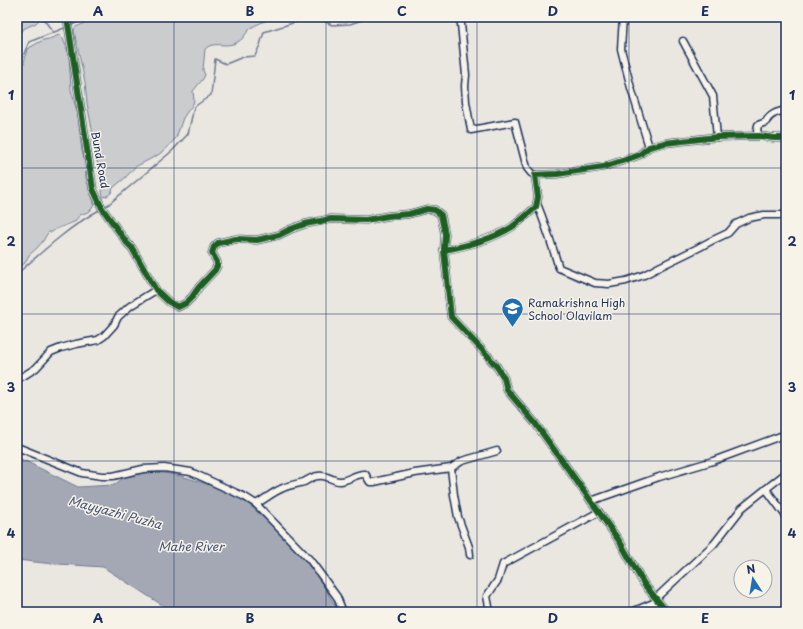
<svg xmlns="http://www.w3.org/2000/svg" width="803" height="629" viewBox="0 0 803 629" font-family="'Playpen Sans',sans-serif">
<rect width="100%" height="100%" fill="#eae7e0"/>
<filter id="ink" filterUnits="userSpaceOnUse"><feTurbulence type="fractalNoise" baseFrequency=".025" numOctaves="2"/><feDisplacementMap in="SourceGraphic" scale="8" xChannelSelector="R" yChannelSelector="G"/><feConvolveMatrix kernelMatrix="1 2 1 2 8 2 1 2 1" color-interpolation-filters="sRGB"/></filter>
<g filter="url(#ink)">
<g fill="#cbcccd" stroke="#737e96">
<path d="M 17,17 L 40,17 L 40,19 L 36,23 L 25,28 L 17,34 Z"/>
<path d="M 97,17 L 275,17 C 268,20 253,25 249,30 C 247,31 247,33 245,35 C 243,39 237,43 233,44 C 223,47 213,41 205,49 L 203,70 L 205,75 L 203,79 L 193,91 L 194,101 L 192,106 L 189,109 L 183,118 L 176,138 L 166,149 L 158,155 L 135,167 L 125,178 L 113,188 L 111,193 L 107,196 L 103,197 L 96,154 L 93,144 L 92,129 L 87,103 L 85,82 L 74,31 L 74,29 L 76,27 Z"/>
<path d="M 59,35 L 63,39 L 69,54 L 71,90 L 78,115 L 82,151 L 85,162 L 86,178 L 94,202 L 93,207 L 90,211 L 80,215 L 74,222 L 56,229 L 52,232 L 49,232 L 47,234 L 43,241 L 37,248 L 29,255 L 25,263 L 17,269 L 17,86 L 24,63 L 26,53 L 29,48 L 43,40 L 49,39 Z"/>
</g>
<path fill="#a3a8b4" stroke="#6d7892" d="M 17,457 L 78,487 L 114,485 L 127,475 L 146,470 L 181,476 L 214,486 L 243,499 L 263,517 L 308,560 L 339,612 L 173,612 L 103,567 L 44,563 L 17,560 Z"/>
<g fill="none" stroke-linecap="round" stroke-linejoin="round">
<g stroke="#6d7892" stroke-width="1.5">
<path d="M 42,17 L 53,32"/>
<path d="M 316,17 L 332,25 L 350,24 L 371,17"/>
<path d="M 70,26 L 88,17"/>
<path d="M 17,70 L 29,42 L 67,27"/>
<path d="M 104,207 L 109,204 L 172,151 L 188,134 L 194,107 L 211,95 L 215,59 L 226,64 L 243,57 L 255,56 L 260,45 L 264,32 L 312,17"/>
<path d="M 17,274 C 44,250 70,226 101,209"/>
</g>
<defs>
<g id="minor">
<path d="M 67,17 L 93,189 L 102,208 L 127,243 L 132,248 L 156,290 L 169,302 L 174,305 L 178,307 L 186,303 L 192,297 L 199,287 L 215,270 L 217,266 L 217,262 L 212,253 L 214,247 L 218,243 L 236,239 L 257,240 L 279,235 L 291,229 L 305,224 L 331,219 L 366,220 L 388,216 L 409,214 L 427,209 L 435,210 L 441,215 L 445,234 L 444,250 C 467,246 491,240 512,227 C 520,221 528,214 536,207 L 538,197 L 535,175 L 557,174 L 603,167 L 625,160 L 639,155 L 649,147 L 665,143 L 717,137 L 759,136 L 774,138 L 786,138"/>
<path d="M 459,17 L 461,24 L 466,75 L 465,86 L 466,102 L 471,130 L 515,122 L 527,168 L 531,173 L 535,175"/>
<path d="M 623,17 L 621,49 L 631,88 L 649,147"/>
<path d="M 683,41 L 713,96 L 717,137"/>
<path d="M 759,136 L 757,130 L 758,125 L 766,122 C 769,114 778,112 786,110"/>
<path d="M 537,204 C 546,225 552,246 559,268 L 595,283 L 609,284 L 626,281 L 644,275 L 661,266 L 698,248 L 711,241 L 728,233 L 736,224 L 749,218 L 764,215 L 786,215"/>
<path d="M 444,250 L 451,317 L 487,355 L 497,367 L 504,378 L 507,390 L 535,423 L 591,501 L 620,542 L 644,584 L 667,612"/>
<path d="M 17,379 L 25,375 L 36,368 L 51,352 L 61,348 L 76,344 L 98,340 L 104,336 L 114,325 L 118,317 L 130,306 L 156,290"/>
<path d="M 17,447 L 82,473 L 102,476 L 113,476 L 143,469 L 164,468 L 191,472 L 245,497 L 256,504 L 310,560 L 337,597 L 343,612"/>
<path d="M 451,468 L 454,495 L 458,517 L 469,547 L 470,555"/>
<path d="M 766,489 L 786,516"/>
<path d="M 591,501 L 659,477 L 713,461 L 786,434"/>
<path d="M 256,504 C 265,499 273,492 283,488 C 289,485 297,484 304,482 C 308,480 313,476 318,476 C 327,474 333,482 341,481 C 349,480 357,473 365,474 L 370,482 L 374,482 L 415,473 L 436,470 L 451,468 L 462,461 L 497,451"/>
<path d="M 656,598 L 714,544 L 742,508 L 786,473"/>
<path d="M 490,612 L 487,596 L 498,580 L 503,564 L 599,512"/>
<path d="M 632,612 L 658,601"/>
</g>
</defs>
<use href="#minor" stroke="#1b2f5e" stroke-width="9"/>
<use href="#minor" stroke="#f7f3e8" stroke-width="6"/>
<defs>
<g id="cycleway">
<path d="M 67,17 L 93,189 L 102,208 L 127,243 L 132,248 L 156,290 L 169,302 L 174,305 L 178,307 L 186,303 L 192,297 L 199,287 L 215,270 L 217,266 L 217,262 L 212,253 L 214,247 L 218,243 L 236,239 L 257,240 L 279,235 L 291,229 L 305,224 L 331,219 L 366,220 L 388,216 L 409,214 L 427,209 L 435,210 L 441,215 L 445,234 L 444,250 C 467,246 491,240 512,227 C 520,221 528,214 536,207 L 538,197 L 535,175 L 557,174 L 603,167 L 625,160 L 639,155 L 649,147 L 665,143 L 717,137 L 759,136 L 774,138 L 786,138"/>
<path d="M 444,250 L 451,317 L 487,355 L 497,367 L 504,378 L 507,390 L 535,423 L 591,501 L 620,542 L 644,584 L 667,612"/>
</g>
</defs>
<use href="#cycleway" stroke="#f7f3e8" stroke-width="8"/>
<use href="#cycleway" stroke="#1b5e20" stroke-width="6"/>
</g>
</g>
<path fill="none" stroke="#1b2f5e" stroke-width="1" stroke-opacity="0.55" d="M 174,17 L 174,612M 326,17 L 326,612M 477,17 L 477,612M 629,17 L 629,612M 17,168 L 786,168M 17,314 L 786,314M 17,461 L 786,461"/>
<defs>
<symbol id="school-pin" viewBox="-11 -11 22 30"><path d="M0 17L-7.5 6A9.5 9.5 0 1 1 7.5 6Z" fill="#1f6fb2" stroke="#f7f3e8"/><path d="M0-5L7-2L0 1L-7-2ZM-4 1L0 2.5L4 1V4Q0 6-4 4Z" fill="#fff"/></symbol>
</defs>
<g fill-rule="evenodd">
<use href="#school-pin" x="500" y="296" width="25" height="34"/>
</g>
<g text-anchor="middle" stroke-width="3" stroke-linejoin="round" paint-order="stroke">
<g font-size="11" fill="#1b2f5e" stroke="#f7f3e8">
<text transform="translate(100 160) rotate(80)" y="4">Bund Road</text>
</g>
<g font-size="11" fill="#1b2f5e" stroke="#f7f3e8" text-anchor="start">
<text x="528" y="307">Ramakrishna High<tspan x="528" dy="13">School Olavilam</tspan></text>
</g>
<g font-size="12" font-style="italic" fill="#445378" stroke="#f7f3e8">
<text transform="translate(115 513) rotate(15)" y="4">Mayyazhi Puzha</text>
<text x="191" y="551">Mahe River</text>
</g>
</g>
<rect width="803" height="629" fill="none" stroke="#f7f3e8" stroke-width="44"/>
<g transform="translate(753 579) rotate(348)"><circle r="19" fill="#f7f3e8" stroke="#9fa5b1"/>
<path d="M0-3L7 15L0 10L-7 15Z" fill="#1f6fb2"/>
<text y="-6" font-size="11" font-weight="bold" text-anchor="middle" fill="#1b2f5e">N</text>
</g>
<rect x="22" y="22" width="759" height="585" fill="none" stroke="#1b2f5e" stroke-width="1.5"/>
<g font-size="13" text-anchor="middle" font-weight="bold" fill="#1b2f5e">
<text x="98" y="16">A</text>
<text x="250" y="16">B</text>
<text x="402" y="16">C</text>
<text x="553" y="16">D</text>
<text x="705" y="16">E</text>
<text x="11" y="100">1</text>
<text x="792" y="100">1</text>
<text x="11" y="246">2</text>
<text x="792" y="246">2</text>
<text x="11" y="392">3</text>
<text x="792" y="392">3</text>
<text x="11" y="538">4</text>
<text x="792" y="538">4</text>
<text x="98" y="623">A</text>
<text x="250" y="623">B</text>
<text x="402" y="623">C</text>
<text x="553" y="623">D</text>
<text x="705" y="623">E</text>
</g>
</svg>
